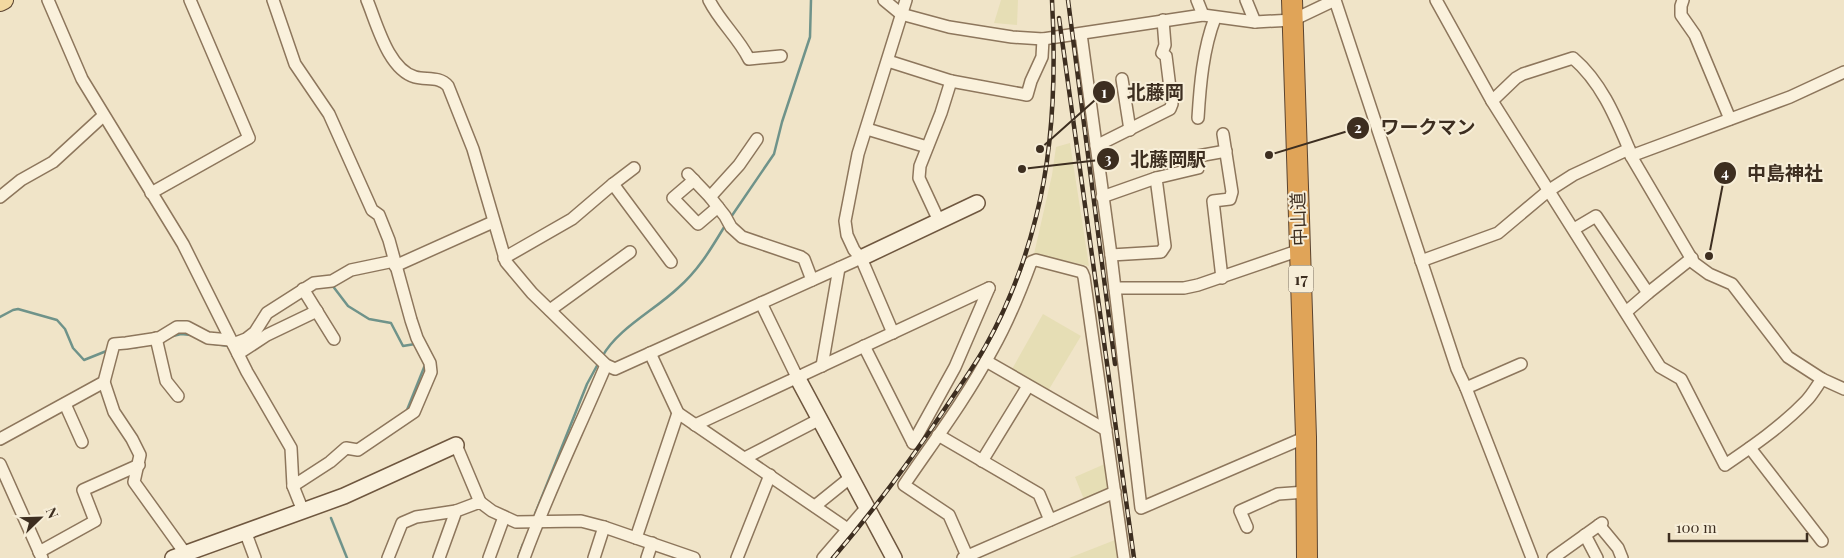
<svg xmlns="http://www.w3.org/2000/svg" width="1844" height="558" viewBox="0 0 1844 558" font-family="'Playfair Display','Noto Sans JP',serif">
<rect width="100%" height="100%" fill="#f0e4c8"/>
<g fill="#e6deb5">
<path d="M 1001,0 L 1018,0 L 1017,25 L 994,23 Z"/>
<path d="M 1070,143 L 1089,266 L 1034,254 L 1052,175 L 1056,147 Z"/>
<path d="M 1043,314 L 1081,336 L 1048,391 L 1011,371 Z"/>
<path d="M 1107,463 L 1111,486 L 1107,493 L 1085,502 L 1075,477 Z"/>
<path d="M 1115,540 L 1118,558 L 1069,558 Z"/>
</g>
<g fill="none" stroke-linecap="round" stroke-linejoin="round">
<g stroke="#6f938a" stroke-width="2.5">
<path d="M 731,217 L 774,154 L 782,122 L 810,37 L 811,0"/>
<path d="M 332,285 L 348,306 L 369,319 L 391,323 L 403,346 L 415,344"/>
<path d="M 0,317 L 13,310 L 18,309 L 57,320 L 65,329 L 73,348 L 84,360 L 109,350"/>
<path d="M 173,336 L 181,334 L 191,335"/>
<path d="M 208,343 L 229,346"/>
<path d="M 117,349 L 137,347"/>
<path d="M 602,357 C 617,329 655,310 678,288 C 699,270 712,247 726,224"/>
<path d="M 407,410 L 425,365"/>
<path d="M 535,514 L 587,384 L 599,362"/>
<path d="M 331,518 L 347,558"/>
<path d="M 518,558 L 523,544"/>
</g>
<defs>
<g id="street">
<path d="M 48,0 L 82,79 L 183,244 L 247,372 L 291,448 L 293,486 L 303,511"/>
<path d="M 273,0 L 295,64 L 329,114 L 372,210 L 379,215 L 389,240 L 411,320 L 417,338 L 430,363 L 431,372 L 414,412 L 358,450 L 346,448 L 330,462 L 293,486"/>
<path d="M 367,0 C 377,24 388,69 415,77 C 426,80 440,76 448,86 L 473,149 L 506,262 L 532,293 L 606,365 L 615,369 L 861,258"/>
<path d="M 709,0 C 720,22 738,37 749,59 L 781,56"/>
<path d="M 884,0 L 901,14 L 949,27 L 1012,37 L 1043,39 L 1203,15 L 1255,22 L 1293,20 L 1335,0 L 1457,369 L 1466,388 L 1532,558"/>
<path d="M 1197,0 L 1203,15"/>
<path d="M 1246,0 L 1255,22"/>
<path d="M 1436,0 L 1492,101 L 1660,367 L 1681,379 L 1725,465 C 1753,446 1782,426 1806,401 C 1812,395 1817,386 1822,379"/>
<path d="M 1683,0 L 1681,6 L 1681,15 L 1695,35 L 1730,119"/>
<path d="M 1081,34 L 1111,255 L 1141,508 L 1306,437"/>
<path d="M 888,61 L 951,81 L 1027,95 L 1031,81 L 1042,57 L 1043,39"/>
<path d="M 1122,79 L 1130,130"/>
<path d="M 1492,101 L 1516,78 L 1523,74 L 1573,58 C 1601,82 1615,116 1629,149"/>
<path d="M 1198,118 C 1200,85 1203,49 1215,18"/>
<path d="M 867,129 L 927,147"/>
<path d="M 1096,146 L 1170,109 L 1172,104 L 1166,56 L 1162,53 L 1165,45 L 1163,20"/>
<path d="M 1631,156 L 1694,263 L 1709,274 L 1732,284 L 1788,357 L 1822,379 L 1844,389"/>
<path d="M 688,174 L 710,197 L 725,216 L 731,227 L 742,237 L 801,257 L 804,259 L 812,280"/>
<path d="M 694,180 L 673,198 L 698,224 L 718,207"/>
<path d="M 613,184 L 671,262"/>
<path d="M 151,193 L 249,138 L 190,0"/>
<path d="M 0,197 L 21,180 L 53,162 L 103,116"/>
<path d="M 710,197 L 739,165 L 757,139"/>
<path d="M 1102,197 L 1156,178"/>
<path d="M 939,221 L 919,178 L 920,166 L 941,113 L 951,81"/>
<path d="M 1574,229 L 1596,216 L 1648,293"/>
<path d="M 1111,255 L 1161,252 L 1165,246 L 1156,178 L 1198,168 L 1198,156 L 1226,151"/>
<path d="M 504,258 L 572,219 L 613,184 L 634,168"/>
<path d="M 1421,261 L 1498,233 L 1548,191 L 1573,175 L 1629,149 L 1631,156 L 1790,97 L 1844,72"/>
<path d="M 395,266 L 493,222"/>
<path d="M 1222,278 L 1213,201 L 1230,199 L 1232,192 L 1223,134"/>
<path d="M 1115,288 L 1184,288 L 1198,285 L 1300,250"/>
<path d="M 303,289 L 334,339"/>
<path d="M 761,303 L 797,377"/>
<path d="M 550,310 L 630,252"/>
<path d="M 1626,312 L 1648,293 L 1692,258"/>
<path d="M 893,333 L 861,258 L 854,250 L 847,235 L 845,221 L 858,154 L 906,0"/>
<path d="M 156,338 L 166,381 L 178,396"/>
<path d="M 233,344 L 246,339 L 255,332 L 267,313 L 314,283 L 332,281 L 351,270 L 394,261"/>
<path d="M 864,346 L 913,443"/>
<path d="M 650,353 L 678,413 L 849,530"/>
<path d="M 238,354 L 267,335 L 317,311"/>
<path d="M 986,361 L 1106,430"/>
<path d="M 822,366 L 839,268"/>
<path d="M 104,382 L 114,412 L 132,439 L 140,455 L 134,482 L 185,553"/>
<path d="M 1466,388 L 1521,364"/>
<path d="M 65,404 L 82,442"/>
<path d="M 695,425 L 989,288"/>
<path d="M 938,435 L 1039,494 L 1050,520"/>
<path d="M 0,439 L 104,382 L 114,344 L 126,343 L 159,338 L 177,327 L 187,327 L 208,338 L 230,340"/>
<path d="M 913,443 L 955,367 L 989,288"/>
<path d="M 456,445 L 480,502"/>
<path d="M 1750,448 L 1822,541"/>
<path d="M 745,458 L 820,419"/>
<path d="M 982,461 L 1028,386"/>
<path d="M 0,464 L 42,558"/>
<path d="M 815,506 L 851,477"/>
<path d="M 1599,525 L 1618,548 L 1622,558"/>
<path d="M 1247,527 L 1240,511 L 1278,494 L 1306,492"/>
<path d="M 245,531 L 255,558"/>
<path d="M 1585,535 L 1597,558"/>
<path d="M 636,538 L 678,413"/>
<path d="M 39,552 L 95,521 L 83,490 L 139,465"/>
<path d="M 967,556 L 949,515 L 904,485 C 934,441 967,397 992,350 C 1008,322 1020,292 1031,262 L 1036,260 L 1082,272 L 1084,277 L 1124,558"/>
<path d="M 388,558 L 402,523 L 416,517 L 456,511"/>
<path d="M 439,558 L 456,511 L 480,502 L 492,511 L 516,522 L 581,521 L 604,527 L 694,558"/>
<path d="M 489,558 L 504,517"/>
<path d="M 524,558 C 548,492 579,429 606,365"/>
<path d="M 594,558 L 604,527"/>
<path d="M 647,558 L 652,543"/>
<path d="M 737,558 L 770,475"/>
<path d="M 823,558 L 867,507"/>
<path d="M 963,558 L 1115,492"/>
<path d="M 1553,558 L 1602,523"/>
</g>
<g id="secondary">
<path d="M 861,258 L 977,203"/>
<path d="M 797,377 L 894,558"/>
<path d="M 173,558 L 344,496 L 456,445"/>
</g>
<path id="primary" d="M 0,2 L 4,0"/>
<path id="highway" d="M 1292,0 L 1306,437 L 1307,558"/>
</defs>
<use href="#street" stroke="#8d765c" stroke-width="14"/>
<use href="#secondary" stroke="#6f573f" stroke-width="18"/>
<use href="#primary" stroke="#5b4430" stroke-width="20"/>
<use href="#highway" stroke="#5b4430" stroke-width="22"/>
<use href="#street" stroke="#faf1dc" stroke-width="11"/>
<use href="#secondary" stroke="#faf1dc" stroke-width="15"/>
<use href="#primary" stroke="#f3d9a0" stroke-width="18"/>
<use href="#highway" stroke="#e0a458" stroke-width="20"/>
<defs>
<g id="rail">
<path d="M 1068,0 L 1115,364"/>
<path d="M 1059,18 L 1134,558"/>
<path d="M 833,558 C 874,510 911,460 946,407 C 959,387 973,368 985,347 C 1007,308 1025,261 1036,217 C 1054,147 1056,73 1052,0"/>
</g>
</defs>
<use href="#rail" stroke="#3d2e20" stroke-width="4.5"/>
<use href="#rail" stroke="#f7eed8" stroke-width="2.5" stroke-dasharray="8" stroke-linecap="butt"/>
</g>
<g text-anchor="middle" stroke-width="4" stroke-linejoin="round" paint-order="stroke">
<rect fill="#f7eed8" stroke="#756857" stroke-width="1" x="1288.5" y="265.5" width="25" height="27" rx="4"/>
<g font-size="16" font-weight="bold" fill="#3d2e20">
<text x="1301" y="285">17</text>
</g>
<g font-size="18" fill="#3d2e20" stroke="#f7eed8">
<text transform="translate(1299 219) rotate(-92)" y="6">中山道</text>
</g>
</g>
<path fill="none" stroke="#3d2e20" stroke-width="2" d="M1040 149L1104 92M1269 155L1358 128M1022 169L1108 159M1709 256L1725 173"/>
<g fill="#3d2e20" stroke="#f7eed8" stroke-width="2">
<circle cx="1040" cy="149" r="5"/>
<circle cx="1269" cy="155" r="5"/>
<circle cx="1022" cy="169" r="5"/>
<circle cx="1709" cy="256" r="5"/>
<circle cx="1104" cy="92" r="12"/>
<circle cx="1358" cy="128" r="12"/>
<circle cx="1108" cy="159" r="12"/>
<circle cx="1725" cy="173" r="12"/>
</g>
<g font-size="15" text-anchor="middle" font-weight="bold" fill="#fff">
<text x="1104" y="98">1</text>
<text x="1358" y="133">2</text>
<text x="1108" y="164">3</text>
<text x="1725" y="178">4</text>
</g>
<g font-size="19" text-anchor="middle" font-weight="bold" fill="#3d2e20" stroke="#f7eed8" stroke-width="4" stroke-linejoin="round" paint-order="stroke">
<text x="1155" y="99">北藤岡</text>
<text x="1428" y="134">ワークマン</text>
<text x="1168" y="166">北藤岡駅</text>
<text x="1785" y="180">中島神社</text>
</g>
<g transform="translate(40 518) rotate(67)" stroke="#f7eed8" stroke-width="4" paint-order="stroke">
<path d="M0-4L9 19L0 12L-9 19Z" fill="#3d2e20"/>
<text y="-8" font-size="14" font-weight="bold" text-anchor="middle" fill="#3d2e20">N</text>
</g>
<path d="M1669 533v8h138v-8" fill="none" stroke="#3d2e20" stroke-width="2.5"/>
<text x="1676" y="533" font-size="15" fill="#3d2e20" stroke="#f7eed8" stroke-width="4" paint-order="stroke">100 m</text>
</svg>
